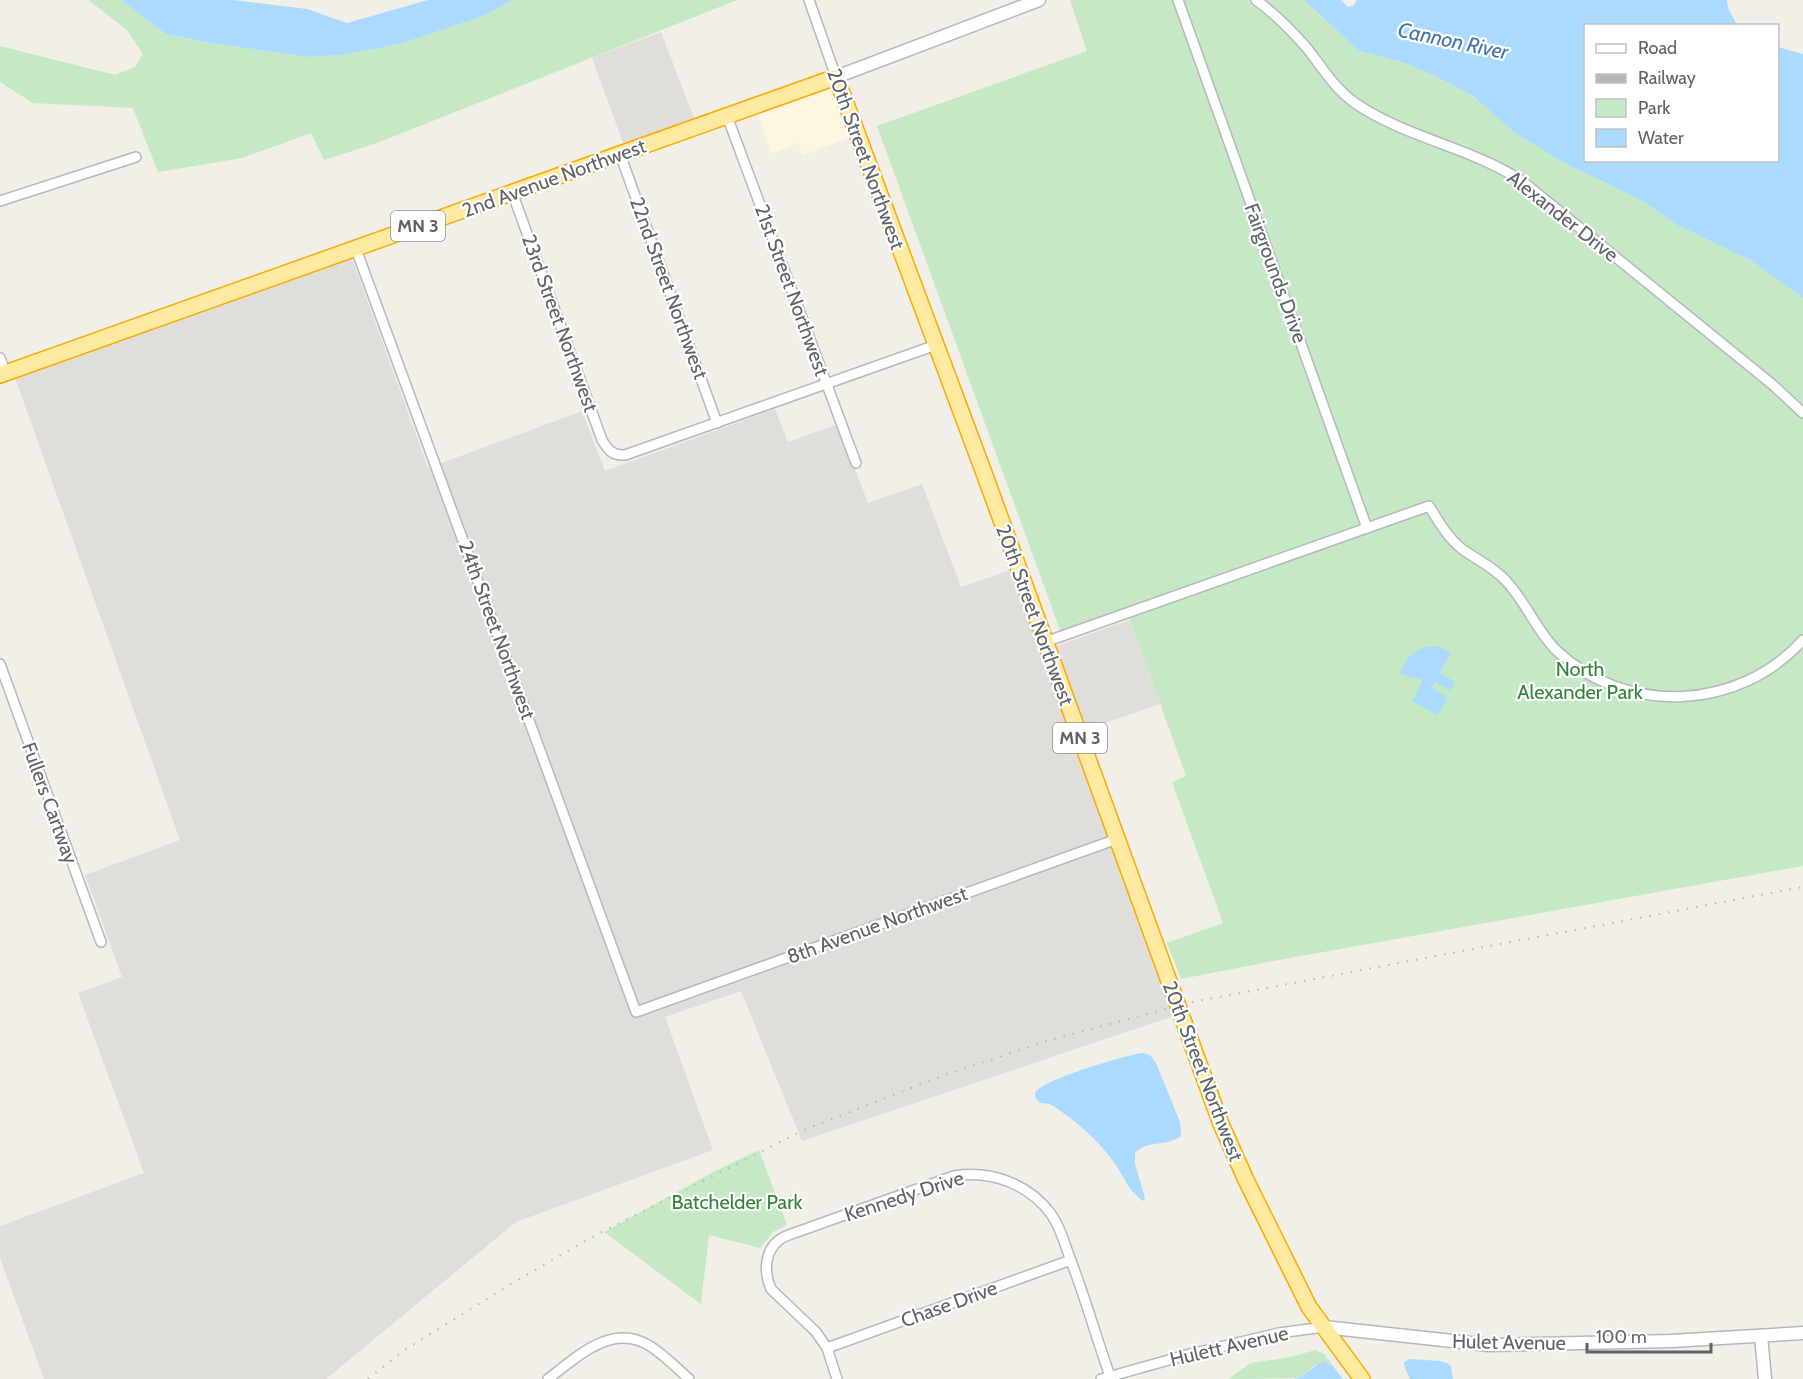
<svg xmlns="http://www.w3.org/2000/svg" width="1803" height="1379" viewBox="0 0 1803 1379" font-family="Cabin,sans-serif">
<rect width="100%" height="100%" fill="#f1efe8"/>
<path fill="#fef7e0" d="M 829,76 L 853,136 L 803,155 L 798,143 L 772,154 L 753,103 Z"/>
<g fill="#e0deda">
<path d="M 661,32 L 695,121 L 625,148 L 592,58 Z"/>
<path d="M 351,255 L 428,468 L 582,411 L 605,471 L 775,409 L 788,442 L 838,424 L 868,503 L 922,484 L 961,587 L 1011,570 L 1174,1016 L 802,1141 L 741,991 L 665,1017 L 713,1150 L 516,1222 L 326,1379 L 44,1379 L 0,1258 L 0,1226 L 144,1173 L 78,993 L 122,977 L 85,875 L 180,840 L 14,375 Z"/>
<path d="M 1130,620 L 1160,704 L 1080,732 L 1050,648 Z"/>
</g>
<g fill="#c5e8c5">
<path d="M 88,0 L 121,0 L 166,34 L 210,43 L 308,57 L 342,55 L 400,44 L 483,16 L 513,0 L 737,0 L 377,143 L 324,160 L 311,133 L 242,158 L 158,172 L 133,108 L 33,103 L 0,82 L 0,46 L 115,75 L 135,67 L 143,54 L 126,29 Z"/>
<path d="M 1070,0 L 1304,0 L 1359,51 L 1405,63 L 1435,76 L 1473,96 L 1515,133 L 1571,167 L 1607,183 L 1644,202 L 1677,225 L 1752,261 L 1803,298 L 1803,866 L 1273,961 L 1181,979 L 1167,943 L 1223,923 L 1172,782 L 1186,776 L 1129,617 L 1064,641 L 877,126 L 1087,51 Z"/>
<path d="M 759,1150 L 787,1225 L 773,1232 L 760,1248 L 709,1235 L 701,1304 L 604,1232 L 715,1171 Z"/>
<path d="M 1315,1350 L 1324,1354 L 1333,1366 L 1328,1363 L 1315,1365 L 1300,1378 L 1228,1379 L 1251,1363 L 1291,1357 Z"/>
</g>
<g fill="#aadaff">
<path d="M 121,0 L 233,0 L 307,9 L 347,23 L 428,0 L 513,0 L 483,16 L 400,44 L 342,55 L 308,57 L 210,43 L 166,34 Z"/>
<path d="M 1304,0 L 1341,0 L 1348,7 L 1353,6 L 1357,0 L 1727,0 L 1728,8 L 1737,25 L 1586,26 L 1586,160 L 1778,160 L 1778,47 L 1803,54 L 1803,298 L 1752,261 L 1677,225 L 1644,202 L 1607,183 L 1571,167 L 1515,133 L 1473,96 L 1435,76 L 1405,63 L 1359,51 Z"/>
<path d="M 1437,646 L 1451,652 L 1440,673 L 1455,682 L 1450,690 L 1435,682 L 1432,688 L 1448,698 L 1438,715 L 1412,701 L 1423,680 L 1400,674 C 1405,656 1419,646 1437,646 Z"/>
<path d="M 1142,1053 L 1150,1055 L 1156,1063 L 1180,1122 L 1181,1136 C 1167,1147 1146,1140 1135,1153 L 1135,1164 L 1145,1198 L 1143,1201 C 1126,1188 1125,1177 1113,1161 C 1097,1139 1077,1122 1055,1107 L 1050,1104 L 1040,1103 L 1035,1097 L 1035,1093 C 1043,1079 1124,1056 1142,1053 Z"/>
<path d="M 1410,1359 L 1440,1361 L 1449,1364 L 1451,1367 L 1453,1379 L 1410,1379 L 1405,1368 L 1404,1362 Z"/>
<path d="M 1324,1362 L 1333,1366 L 1343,1379 L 1294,1379 C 1307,1377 1311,1365 1324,1362 Z"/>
</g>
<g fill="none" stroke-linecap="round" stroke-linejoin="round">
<defs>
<g id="minor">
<path d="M 809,0 L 836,77"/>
<path d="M 1178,0 L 1367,528"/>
<path d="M 1256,0 C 1274,13 1292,31 1306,47 C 1322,67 1334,88 1355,103 C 1406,138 1470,147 1522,181 L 1773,385 L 1803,413"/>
<path d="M 727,116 L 856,463"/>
<path d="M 620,154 L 717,423"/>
<path d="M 512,192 L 602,440 C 608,450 613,456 625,455 L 936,345"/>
<path d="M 0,201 L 136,157"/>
<path d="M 356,249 L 636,1012 L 1117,839"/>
<path d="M 0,358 L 6,373"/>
<path d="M 1045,642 L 1429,506 C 1439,522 1447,537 1462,549 C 1477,560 1494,567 1506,581 C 1526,602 1536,630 1557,651 C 1627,716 1739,711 1803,640"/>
<path d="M 0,664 L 101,942"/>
<path d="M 827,1348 L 1071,1260"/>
<path d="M 548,1379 C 577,1357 612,1322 650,1346 C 664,1355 677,1368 689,1379"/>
<path d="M 837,1379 L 827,1348 L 816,1332 L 771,1289 C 764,1273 764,1252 779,1240 C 784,1236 791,1234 797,1232 L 954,1176 C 991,1170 1029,1184 1051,1214 C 1061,1228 1065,1245 1071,1261 C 1086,1300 1097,1340 1111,1379"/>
<path d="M 1101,1379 L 1190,1354 L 1279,1333 L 1324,1327"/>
</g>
<g id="tertiary">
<path d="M 836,77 L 1039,0"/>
<path d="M 1324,1327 L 1489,1345 L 1671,1341 L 1803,1333"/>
<path d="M 1761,1336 L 1765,1379"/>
</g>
<path id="trunk" d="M 0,375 L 836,77 L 984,473 L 1221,1124 L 1246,1180 L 1309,1307 L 1362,1379"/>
</defs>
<use href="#minor" stroke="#b5b8bc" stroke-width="12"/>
<use href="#tertiary" stroke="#b5b8bc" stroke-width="15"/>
<use href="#trunk" stroke="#f9ab00" stroke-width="18"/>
<use href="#minor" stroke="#fff" stroke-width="9"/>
<use href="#tertiary" stroke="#fff" stroke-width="12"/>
<use href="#trunk" stroke="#feeaa1" stroke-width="15"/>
<path stroke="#b6b7b8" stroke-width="2" stroke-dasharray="1.5 8" stroke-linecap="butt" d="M 368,1379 L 403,1351 L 511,1284 L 596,1235 L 804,1130 L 942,1076 L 1050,1040 L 1192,1002 L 1803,887"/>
</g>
<g text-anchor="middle" stroke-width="4.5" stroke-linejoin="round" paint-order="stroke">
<g fill="#fff" stroke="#8f9295" stroke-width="1.5">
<rect x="391" y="211" width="54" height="30" rx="4.5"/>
<rect x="1053" y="723" width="54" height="30" rx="4.5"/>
</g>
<g font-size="18" font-weight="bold" fill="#5f6368">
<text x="418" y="232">MN 3</text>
<text x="1080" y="744">MN 3</text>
</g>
<g font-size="20" fill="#5f6368" stroke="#fff">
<text transform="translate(866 159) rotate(70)" y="7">20th Street Northwest</text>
<text transform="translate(554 178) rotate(-20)" y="7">2nd Avenue Northwest</text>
<text transform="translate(1563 216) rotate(38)" y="7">Alexander Drive</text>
<text transform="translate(1276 273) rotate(70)" y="7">Fairgrounds Drive</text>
<text transform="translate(669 288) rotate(70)" y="7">22nd Street Northwest</text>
<text transform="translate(792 290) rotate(70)" y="7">21st Street Northwest</text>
<text transform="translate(560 323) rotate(70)" y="7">23rd Street Northwest</text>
<text transform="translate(1035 615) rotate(70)" y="7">20th Street Northwest</text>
<text transform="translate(497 630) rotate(70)" y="7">24th Street Northwest</text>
<text transform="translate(50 803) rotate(70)" y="7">Fullers Cartway</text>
<text transform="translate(877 925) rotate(-20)" y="7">8th Avenue Northwest</text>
<text transform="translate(1203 1071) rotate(69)" y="7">20th Street Northwest</text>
<text transform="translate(904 1196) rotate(-18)" y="7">Kennedy Drive</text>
<text transform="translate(949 1304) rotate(-20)" y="7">Chase Drive</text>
<text transform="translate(1509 1342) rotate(1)" y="7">Hulet Avenue</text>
<text transform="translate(1229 1346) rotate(-13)" y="7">Hulett Avenue</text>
</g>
<g font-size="20" fill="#348238" stroke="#fff">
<text x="1580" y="676">North<tspan x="1580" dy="23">Alexander Park</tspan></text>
<text x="737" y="1209">Batchelder Park</text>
</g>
<g font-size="21" font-style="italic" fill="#4174aa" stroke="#fff">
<text transform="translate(1453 41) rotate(12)" y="7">Cannon River</text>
</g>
</g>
<rect x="1584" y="24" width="195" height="138" fill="#ffffff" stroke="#bfc1c3" stroke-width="1.5"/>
<rect x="1596" y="44" width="30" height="9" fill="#ffffff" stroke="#bfc1c3" stroke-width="1.5"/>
<text x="1638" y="54" font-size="18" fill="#5f6368">Road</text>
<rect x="1596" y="74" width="30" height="9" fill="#b6b7b8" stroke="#bfc1c3" stroke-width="1.5"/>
<text x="1638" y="84" font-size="18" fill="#5f6368">Railway</text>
<rect x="1596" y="99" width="30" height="18" fill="#c5e8c5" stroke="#bfc1c3" stroke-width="1.5"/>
<text x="1638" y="114" font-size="18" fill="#5f6368">Park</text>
<rect x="1596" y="129" width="30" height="18" fill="#aadaff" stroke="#bfc1c3" stroke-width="1.5"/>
<text x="1638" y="144" font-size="18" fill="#5f6368">Water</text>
<path d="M1587 1343v9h124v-9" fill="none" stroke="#5f6368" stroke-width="3"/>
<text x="1596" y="1343" font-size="18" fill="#5f6368" stroke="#ffffff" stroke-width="4.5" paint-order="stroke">100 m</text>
</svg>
